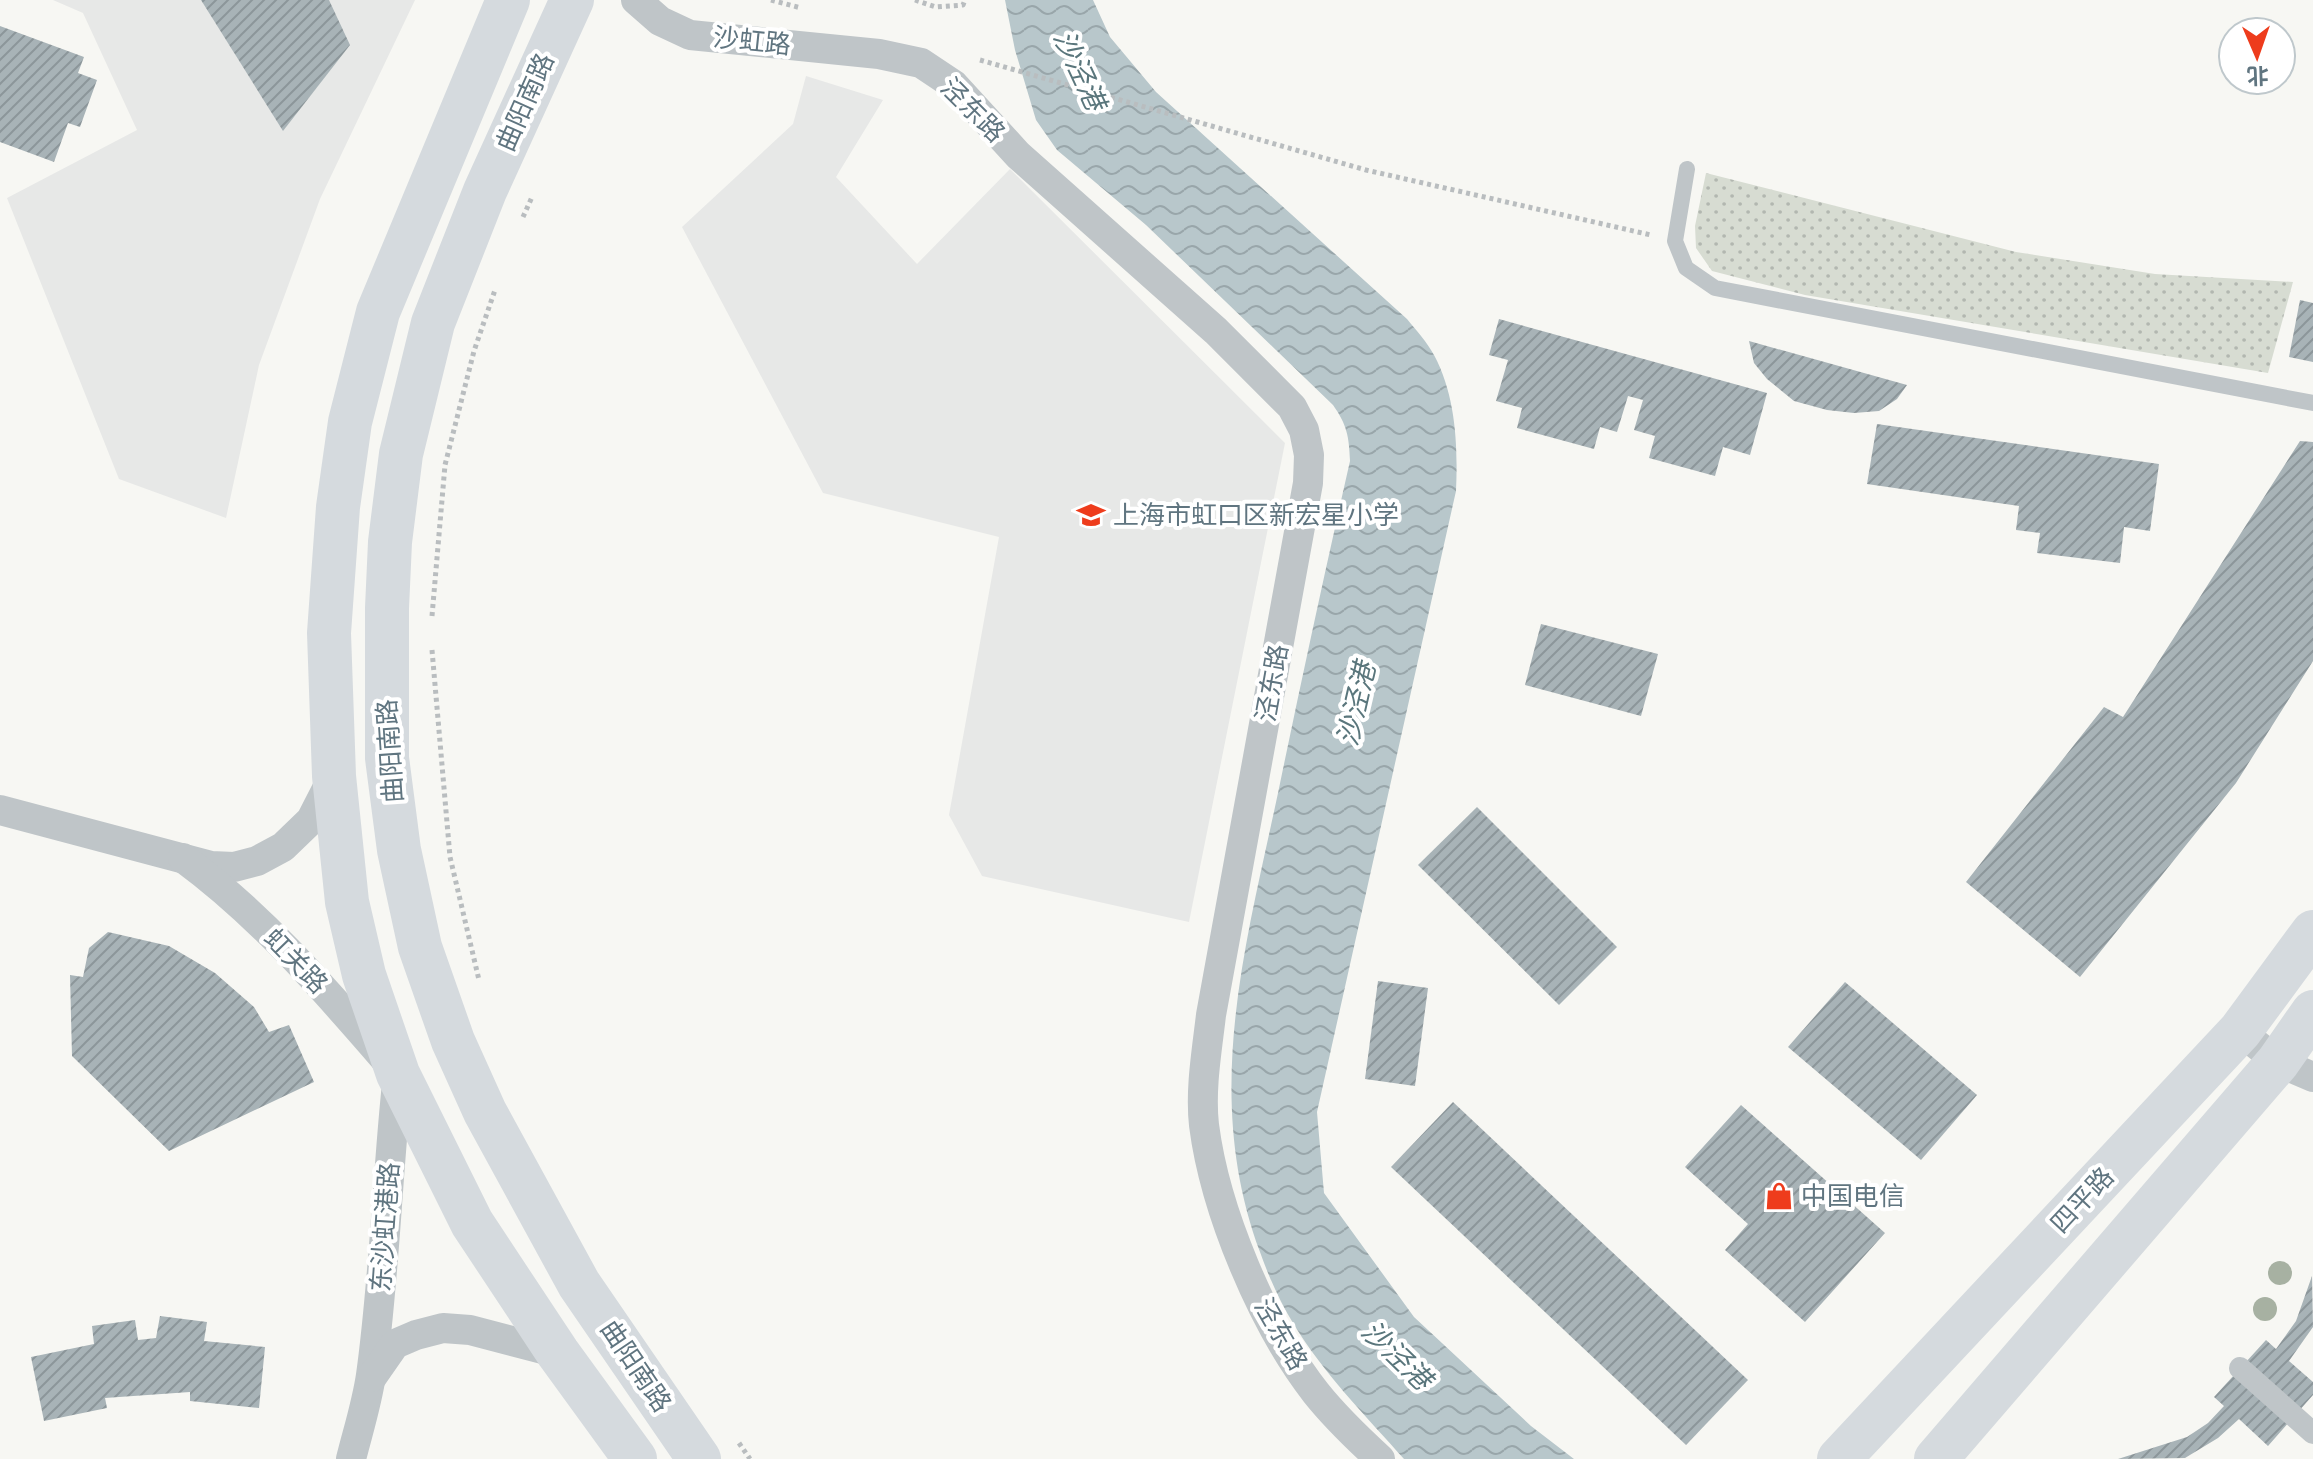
<svg xmlns="http://www.w3.org/2000/svg" width="2313" height="1459" viewBox="0 0 2313 1459" font-family="'Asap Condensed','Noto Sans SC',sans-serif">
<defs>
<pattern id="park-dots" width="8" height="8" patternUnits="userSpaceOnUse" patternTransform="scale(2)"><rect width="8" height="8" fill="#d7dcd2"/><path d="M2 2h.1M6 6h.1" fill="none" stroke="#b2b7b0" stroke-width="1.8" stroke-linecap="round"/></pattern>
<pattern id="water-waves" width="16" height="10" patternUnits="userSpaceOnUse" patternTransform="scale(2)"><rect width="16" height="10" fill="#b8c7cb"/><path d="M0 5q4-4 8 0t8 0" fill="none" stroke="#99a6aa"/></pattern>
<pattern id="building-hatch" width="6" height="6" patternUnits="userSpaceOnUse" patternTransform="scale(2)"><rect width="6" height="6" fill="#a8b3b7"/><path d="M-1 1l2-2M0 6l6-6M5 7l2-2" fill="none" stroke="#8c969a"/></pattern>
</defs>
<rect width="100%" height="100%" fill="#f7f7f3"/>
<g fill="#e7e8e7">
<path d="M 53,0 L 415,0 L 320,199 L 259,365 L 226,518 L 119,479 L 7,198 L 137,130 L 83,13 Z"/>
<path d="M 806,76 L 883,100 L 836,177 L 917,264 L 1010,169 L 1285,443 L 1189,922 L 982,876 L 949,815 L 999,537 L 823,493 L 682,227 L 793,124 Z"/>
</g>
<path fill="url(#park-dots)" d="M 1706,173 L 2016,252 L 2155,274 L 2293,282 L 2268,373 L 1805,295 L 1712,271 L 1696,248 L 1695,226 Z"/>
<path fill="url(#water-waves)" d="M 1005,0 L 1093,0 L 1110,37 L 1156,92 L 1407,319 C 1416,330 1427,342 1434,355 C 1456,396 1458,446 1456,491 L 1317,1112 L 1324,1193 L 1414,1317 L 1531,1426 L 1574,1459 L 1404,1459 C 1366,1416 1323,1373 1293,1323 C 1280,1302 1268,1275 1260,1252 C 1202,1096 1245,948 1278,793 C 1301,682 1325,571 1350,461 C 1349,436 1347,425 1333,405 L 1146,225 L 1057,150 L 1036,120 L 1015,50 Z"/>
<g fill="url(#building-hatch)">
<path d="M 201,0 L 329,0 L 350,45 L 283,131 Z"/>
<path d="M 0,26 L 84,57 L 78,73 L 97,80 L 80,127 L 68,123 L 54,162 L 0,142 Z"/>
<path d="M 2300,300 L 2313,303 L 2313,362 L 2289,357 Z"/>
<path d="M 1499,319 L 1767,393 L 1750,455 L 1723,447 L 1715,476 L 1649,458 L 1655,436 L 1634,430 L 1643,400 L 1628,396 L 1617,432 L 1600,427 L 1594,449 L 1517,428 L 1522,408 L 1496,401 L 1508,360 L 1489,355 Z"/>
<path d="M 1749,341 L 1907,385 L 1897,399 L 1879,411 L 1854,413 L 1827,410 L 1794,401 L 1767,379 L 1754,363 Z"/>
<path d="M 1877,424 L 2159,464 L 2150,531 L 2124,527 L 2120,563 L 2037,553 L 2040,533 L 2016,530 L 2019,506 L 1867,484 Z"/>
<path d="M 2300,441 L 2313,442 L 2313,661 L 2236,783 L 2080,977 L 1966,882 L 2104,707 L 2123,717 Z"/>
<path d="M 1541,624 L 1658,654 L 1641,716 L 1525,685 Z"/>
<path d="M 1477,807 L 1617,947 L 1559,1005 L 1418,865 Z"/>
<path d="M 108,932 L 169,946 L 215,973 L 254,1007 L 269,1032 L 289,1025 L 314,1082 L 169,1151 L 72,1056 L 70,975 L 83,977 L 89,948 Z"/>
<path d="M 1378,981 L 1428,988 L 1415,1086 L 1365,1079 Z"/>
<path d="M 1845,982 L 1977,1095 L 1921,1160 L 1788,1047 Z"/>
<path d="M 1453,1102 L 1748,1380 L 1686,1445 L 1391,1167 Z"/>
<path d="M 1741,1105 L 1885,1233 L 1805,1322 L 1725,1250 L 1748,1224 L 1685,1167 Z"/>
<path d="M 2312,1276 L 2313,1327 L 2289,1361 L 2313,1382 L 2313,1395 L 2268,1446 L 2239,1419 L 2218,1438 L 2185,1458 L 2118,1459 L 2187,1437 L 2208,1423 L 2224,1406 L 2214,1397 L 2266,1340 L 2276,1349 L 2296,1321 Z"/>
<path d="M 160,1316 L 207,1322 L 204,1341 L 265,1347 L 259,1408 L 190,1401 L 190,1392 L 105,1398 L 107,1408 L 44,1421 L 31,1357 L 94,1344 L 92,1326 L 135,1320 L 138,1340 L 156,1338 Z"/>
</g>
<g fill="none" stroke-linecap="round" stroke-linejoin="round">
<g stroke="#b9bdbf" stroke-width="5" stroke-dasharray="4 4" stroke-linecap="butt">
<path d="M 771,0 L 801,8"/>
<path d="M 915,0 L 936,7 L 963,5 L 965,0"/>
<path d="M 980,60 L 1366,170 L 1651,235"/>
<path d="M 523,217 L 532,197"/>
<path d="M 432,616 L 445,465 L 474,351 L 495,290"/>
<path d="M 432,650 L 450,857 L 479,980"/>
<path d="M 739,1443 L 750,1459"/>
</g>
<path stroke="#bfc5c8" stroke-width="16" d="M 1687,169 L 1675,241 L 1686,268 L 1715,288 L 2313,403"/>
<path stroke="#bfc5c8" stroke-width="22" d="M 2240,1368 L 2313,1433"/>
<g stroke="#bfc5c8" stroke-width="30">
<path d="M 636,0 L 660,21 L 690,35 L 879,54 L 921,63 L 954,85 L 1018,155 L 1216,331 L 1292,407 L 1304,430 L 1309,455 L 1308,483 L 1211,1015 C 1207,1050 1200,1089 1204,1125 C 1215,1211 1263,1325 1316,1393 C 1336,1418 1357,1438 1380,1459"/>
<path d="M 0,810 L 211,866 L 234,867 L 257,861 L 283,847 L 311,820 L 333,777"/>
<path d="M 183,858 C 266,919 331,997 398,1074 C 387,1174 385,1275 371,1375 C 367,1403 358,1431 351,1459"/>
<path d="M 2240,1031 L 2278,1062 L 2313,1077"/>
<path d="M 372,1377 L 395,1344 L 416,1335 L 443,1328 L 470,1330 L 558,1353"/>
</g>
<g stroke="#d5dade" stroke-width="44">
<path d="M 508,0 L 378,312 L 350,422 L 338,507 L 329,633 L 334,776 L 347,902 L 364,975 L 398,1074 L 472,1223 L 558,1353 L 635,1459"/>
<path d="M 572,0 L 485,191 L 433,323 L 401,454 L 390,542 L 387,608 L 387,758 L 399,850 L 420,947 L 453,1041 L 485,1112 L 579,1284 L 699,1459"/>
</g>
<g stroke="#d5dade" stroke-width="44">
<path d="M 1839,1459 L 2240,1031 L 2313,932"/>
<path d="M 1936,1459 L 2278,1062 L 2313,1012"/>
</g>
</g>
<g fill="#a7b1a2">
<circle cx="2280" cy="1273" r="12"/>
<circle cx="2265" cy="1309" r="12"/>
</g>
<defs>
<symbol id="school-bare" viewBox="-9 -9 18 18"><path d="M0-5L7-2L0 1L-7-2ZM-4 1L0 2.5L4 1V4Q0 6-4 4Z" fill="#ee3c1c" stroke="#fff" stroke-width="2.5" paint-order="stroke"/></symbol>
<symbol id="shop-bare" viewBox="-9 -9 18 18"><path d="M-5-2.5h2.3a2.7 3.5 0 0 1 5.4 0H5L5.5 6h-11ZM-1.5-2.5h3a1.5 2.3 0 0 0-3 0Z" fill="#ee3c1c" stroke="#fff" stroke-width="2.5" paint-order="stroke"/></symbol>
</defs>
<g fill-rule="evenodd">
<use href="#school-bare" x="1071" y="495" width="40" height="40"/>
<use href="#shop-bare" x="1759" y="1176" width="40" height="40"/>
</g>
<g text-anchor="middle" stroke-width="8" stroke-linejoin="round" paint-order="stroke">
<g font-size="26" fill="#607580" stroke="#fff">
<text transform="translate(752 41) rotate(6)" y="9">沙虹路</text>
<text transform="translate(525 102) rotate(-66)" y="9">曲阳南路</text>
<text transform="translate(973 110) rotate(45)" y="9">泾东路</text>
<text transform="translate(1272 683) rotate(-80)" y="9">泾东路</text>
<text transform="translate(390 751) rotate(-94)" y="9">曲阳南路</text>
<text transform="translate(296 961) rotate(46)" y="9">虹关路</text>
<text transform="translate(2082 1200) rotate(-47)" y="9">四平路</text>
<text transform="translate(385 1227) rotate(-86)" y="9">东沙虹港路</text>
<text transform="translate(1281 1334) rotate(60)" y="9">泾东路</text>
<text transform="translate(636 1366) rotate(56)" y="9">曲阳南路</text>
</g>
<g font-size="26" fill="#607580" stroke="#fff" text-anchor="start">
<text x="1113" y="524">上海市虹口区新宏星小学</text>
<text x="1801" y="1205">中国电信</text>
</g>
<g font-size="28" font-style="italic" fill="#5a767c" stroke="#fff">
<text transform="translate(1080 70) rotate(65)" y="10">沙泾港</text>
<text transform="translate(1356 704) rotate(-77)" y="10">沙泾港</text>
<text transform="translate(1397 1355) rotate(44)" y="10">沙泾港</text>
</g>
</g>
<g transform="translate(2257 56) rotate(178)"><circle r="38" fill="#ffffff" stroke="#bfc8cc" stroke-width="2"/>
<path d="M0-6L14 30L0 20L-14 30Z" fill="#ee3c1c"/>
<text y="-12" font-size="22" font-weight="bold" text-anchor="middle" fill="#607580">北</text>
</g>
</svg>
